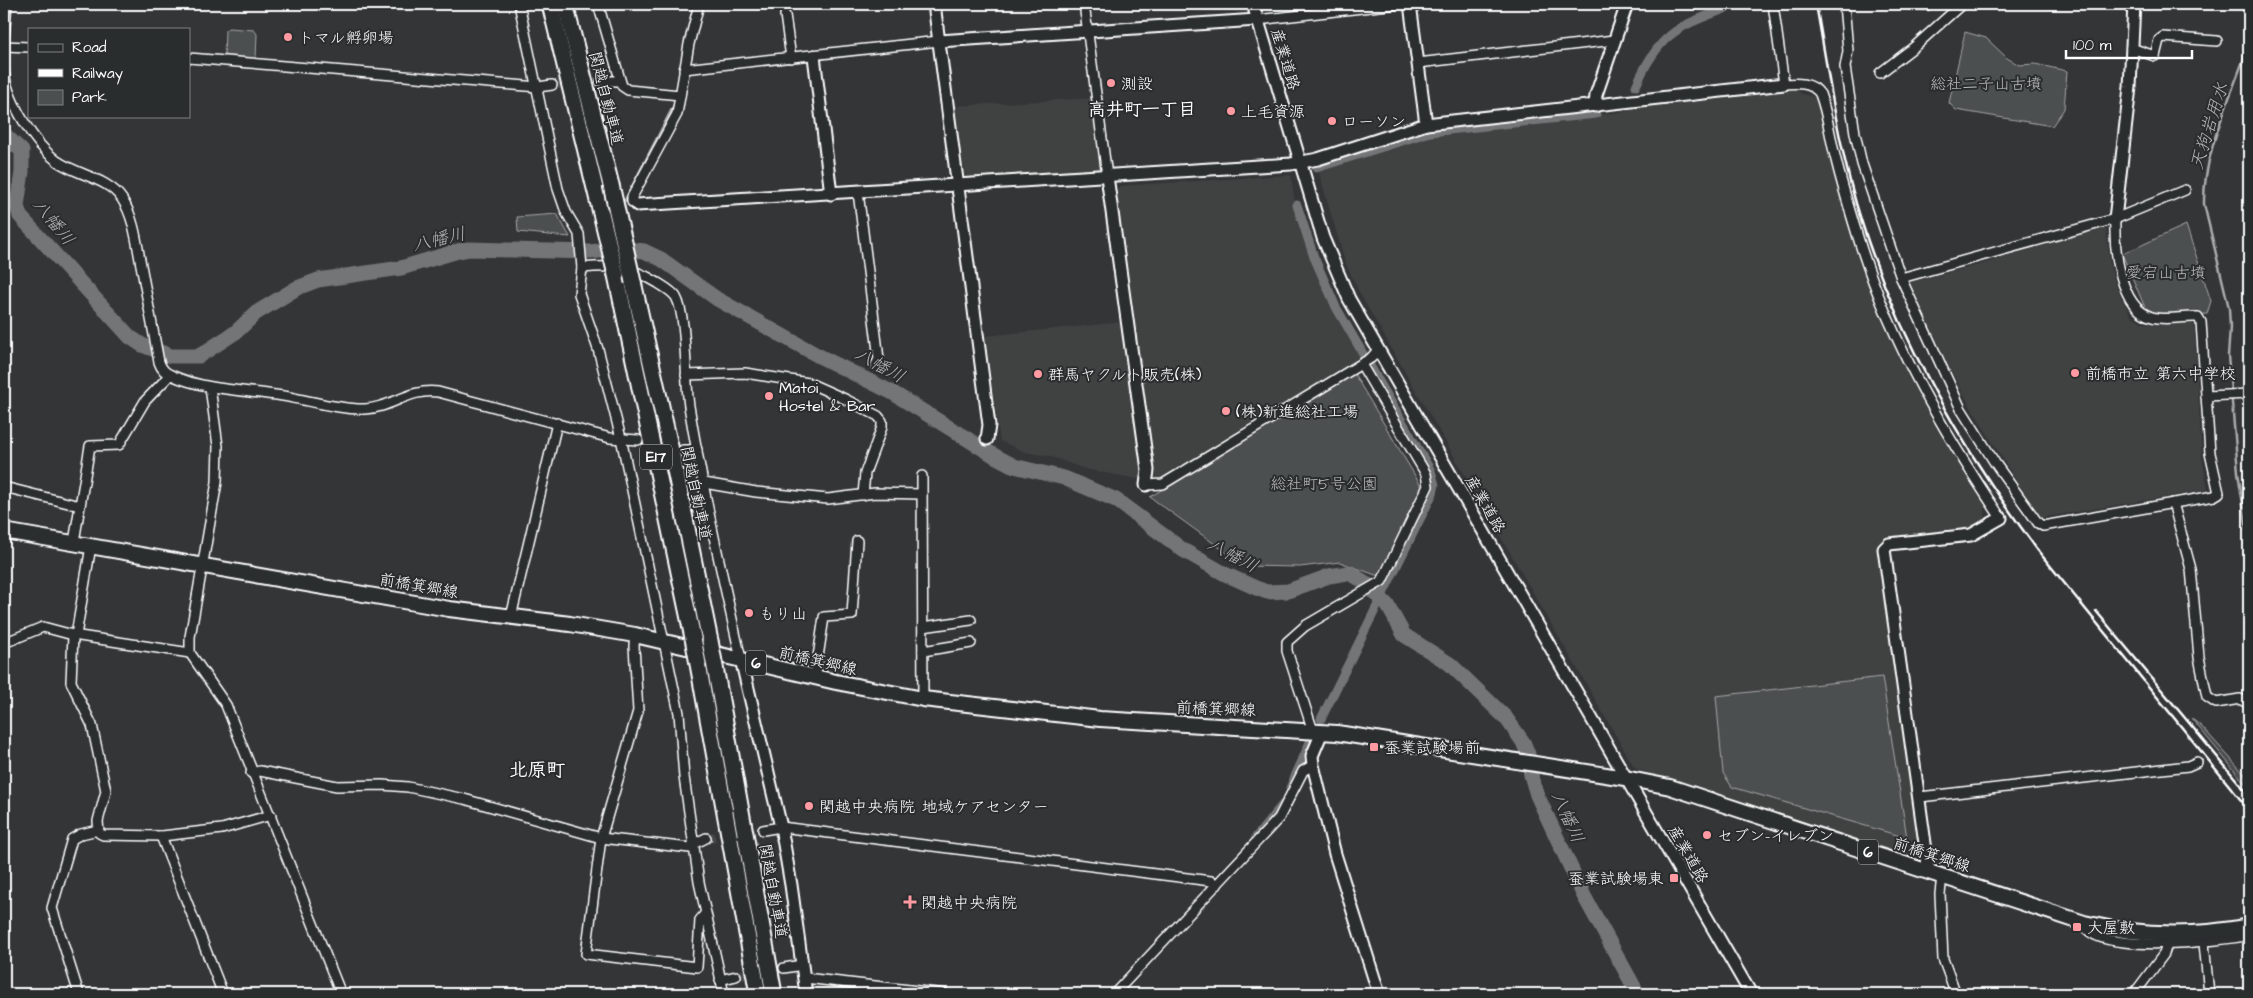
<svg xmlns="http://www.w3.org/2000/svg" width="2253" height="998" viewBox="0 0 2253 998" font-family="'Architects Daughter','Klee One',sans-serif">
<rect width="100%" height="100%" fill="#333536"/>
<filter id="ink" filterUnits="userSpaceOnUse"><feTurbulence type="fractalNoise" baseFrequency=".02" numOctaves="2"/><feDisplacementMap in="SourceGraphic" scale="10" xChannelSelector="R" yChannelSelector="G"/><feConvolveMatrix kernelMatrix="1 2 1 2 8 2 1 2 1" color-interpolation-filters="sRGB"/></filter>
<g filter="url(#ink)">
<g fill="#404243">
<path d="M 1786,89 L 1797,90 L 1802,94 L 1818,98 L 1828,148 L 1843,201 L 1874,295 L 1890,335 L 1926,407 L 1985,501 L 1985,521 L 1971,530 L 1886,539 L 1880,541 L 1877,546 L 1920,851 L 1915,857 L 1638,770 L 1633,765 L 1360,294 L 1345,262 L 1318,169 L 1428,134 L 1623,112 L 1627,108 Z"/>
<path d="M 1095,98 L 1103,166 L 1099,172 L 970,181 L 965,176 L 955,106 Z"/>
<path d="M 1291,175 L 1295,206 L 1310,253 L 1327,298 L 1362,359 L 1160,481 L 1156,478 L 1117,190 L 1120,186 Z"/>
<path d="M 2106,226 L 2110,265 L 2117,289 L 2131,316 L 2144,323 L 2194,324 L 2202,458 L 2208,490 L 2039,518 L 1968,402 L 1937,344 L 1910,282 L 1975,266 Z"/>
<path d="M 1122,322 L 1143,474 L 1138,479 L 1085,469 L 1049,456 L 1025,452 L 1000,441 L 985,336 Z"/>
</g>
<g fill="#4c4f50" stroke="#a6a7a8">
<path d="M 229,28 L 254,30 L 257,34 L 256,59 L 224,57 L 225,30 Z"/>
<path d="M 1965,32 L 1986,38 L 2007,58 L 2019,65 L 2035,64 L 2067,71 L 2064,109 L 2052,126 L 1956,110 L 1949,103 Z"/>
<path d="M 557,214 L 570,237 L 518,232 L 517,217 Z"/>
<path d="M 2186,225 L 2211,301 L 2207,314 L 2161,317 L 2147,312 L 2122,254 Z"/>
<path d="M 1353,372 L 1423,489 L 1381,577 L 1340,562 L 1300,567 L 1245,566 L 1150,497 Z"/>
<path d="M 1882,677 L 1907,838 L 1732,787 L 1723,773 L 1716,696 Z"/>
<path d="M 2191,718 L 2202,727 L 2249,779 L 2249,788 Z"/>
</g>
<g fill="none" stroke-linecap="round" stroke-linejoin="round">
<g stroke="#abacad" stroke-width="2.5">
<path d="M 692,15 L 694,4"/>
<path d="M 2249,43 C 2233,94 2203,150 2204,204 L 2229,308 L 2230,327 L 2228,356 L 2238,472 L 2249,544"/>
<path d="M 623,204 L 675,103"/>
</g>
<g stroke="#737576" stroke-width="9">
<path d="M 1636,86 C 1661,28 1682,26 1737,4"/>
<path d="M 1316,168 L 1430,132 L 1596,114"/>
<path d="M 1297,205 L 1314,257 L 1336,307 L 1431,471 L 1435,485 L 1433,493 L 1321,719"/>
<path d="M 1290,788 L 1310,742"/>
<path d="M 1256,837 L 1283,804"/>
</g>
<path stroke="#737576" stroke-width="15" d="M 4,134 L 22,151 L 22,172 L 17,206 L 20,216 L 130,337 L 142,345 L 171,356 L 199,356 L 236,332 L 256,313 L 297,288 L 318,280 L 401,268 L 458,251 L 469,249 L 591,252 L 620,248 L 644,251 L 661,259 L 717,299 L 817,355 L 893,393 L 995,456 L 1014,466 L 1064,478 L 1116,500 L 1183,550 L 1225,574 L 1256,588 L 1267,592 L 1288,591 L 1329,576 L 1348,573 L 1355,576 L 1366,583 L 1388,606 L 1404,635 L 1450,664 L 1506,718 L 1523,742 L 1528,754 L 1531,775 L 1537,795 L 1584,896 L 1638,994"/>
<g stroke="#47494a" stroke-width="9" stroke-dasharray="9 4.5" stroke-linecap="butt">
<path d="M 552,85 L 601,81"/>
<path d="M 706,838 L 763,830"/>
<path d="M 736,976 L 784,968"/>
</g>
<defs>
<g id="street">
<path d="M 519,4 L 558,189 L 566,212 L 579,234 L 582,268 L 579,294 L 598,349 L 621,438 L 679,713 L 684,777 L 699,882 L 724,994"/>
<path d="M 598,4 L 622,86 L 628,90 L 680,95"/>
<path d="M 1084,4 L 1107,176"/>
<path d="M 1773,4 L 1784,84 C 1797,83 1812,82 1820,94 C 1828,115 1830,138 1836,160 C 1843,189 1852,218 1861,247 C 1893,346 1944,433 2001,518"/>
<path d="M 1844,4 L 1848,51 L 1845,67 L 1855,133 L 1862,164 L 1901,278 L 1961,409 L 1995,463 L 2038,523 L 2043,526 L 2214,496 L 2219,493 L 2210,453 L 2201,322 L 2198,317 C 2183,316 2167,321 2152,317 C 2119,308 2114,247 2115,219"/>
<path d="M 1904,4 L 1927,5"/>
<path d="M 785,15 L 791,58"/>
<path d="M 1257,20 L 1397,4"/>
<path d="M 4,37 L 7,4"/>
<path d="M 4,46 L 29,47"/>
<path d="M 2131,48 L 2155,56 L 2159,40 L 2163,37 L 2217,41"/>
<path d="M 189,58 L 538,87 L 552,85"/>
<path d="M 1418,63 L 1614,40"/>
<path d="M 684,69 L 939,41"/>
<path d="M 4,72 C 8,101 34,144 57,161 C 77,175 108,178 122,199 C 134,217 137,244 141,265 C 147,297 153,329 159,362 C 161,368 165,373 171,375 C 207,391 245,390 283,396 C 308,400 340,410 365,409 C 392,408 409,388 438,392 L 610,438 L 638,440"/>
<path d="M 1880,73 L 1914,47 L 1962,4"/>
<path d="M 601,81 L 619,81"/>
<path d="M 858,192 L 879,359 L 876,365"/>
<path d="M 637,205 L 632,202 L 632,197 L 677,114 L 689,44 L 699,4"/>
<path d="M 582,268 C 614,265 630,266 658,283 C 664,287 672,291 676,297 C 687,316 685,381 689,406 C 703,491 722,575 741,659"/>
<path d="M 1901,278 L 2115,219 L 2185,190"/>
<path d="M 686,375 L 745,373 L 809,383 L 845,399 L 878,416 L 882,421 L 882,427 L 865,473 L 863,495"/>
<path d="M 210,387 L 218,446 L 217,482 L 190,637 L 190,653 L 226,705 L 341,994"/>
<path d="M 2206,396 L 2249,394"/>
<path d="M 683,450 L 697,450"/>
<path d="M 922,476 L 923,699"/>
<path d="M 704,483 L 756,492 L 828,499 L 875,493 L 921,494"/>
<path d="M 1146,485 L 1163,484 L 1371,358 L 1378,350"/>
<path d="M 4,487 L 80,506"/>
<path d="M 2173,503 L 2191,569 L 2199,657 L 2207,697 L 2216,703 L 2240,699 L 2249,704"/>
<path d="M 74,542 L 90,446 L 119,445 L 145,401 L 170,375"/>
<path d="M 511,617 L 557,423"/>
<path d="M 923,627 L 971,620"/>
<path d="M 73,635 L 71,682 L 92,725 L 106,791 L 98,821 L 99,833 L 103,835 L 162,836 L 222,829 L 271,815"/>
<path d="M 76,635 L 91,546"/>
<path d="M 635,635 L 634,646 L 638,711 L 601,838 L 586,954 L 697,967 L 700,920 L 705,914"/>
<path d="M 4,643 L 43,627 L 73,635 L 190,653"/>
<path d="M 923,651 L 971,643"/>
<path d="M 815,677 L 824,617 L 852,615 L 857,541"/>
<path d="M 1313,731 L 1287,651 L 1287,642 L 1305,626 L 1382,581 L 1428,486 L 1426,474 L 1361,364"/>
<path d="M 251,773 L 260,771 L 337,786 L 382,785 L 408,787 L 464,799 L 601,838 L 690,848 L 694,844 L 706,838"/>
<path d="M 1920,797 L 2188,766 L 2197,762"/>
<path d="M 763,830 L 781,827 L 1211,881 L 1217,885"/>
<path d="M 161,836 L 223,994"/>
<path d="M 1942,876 L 1940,894 L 1943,959 L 1956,994"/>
<path d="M 2084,923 C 2090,956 2224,941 2249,935"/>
<path d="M 2204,943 L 2209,994"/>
<path d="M 784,968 L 802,965"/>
<path d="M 805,978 L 945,994"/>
<path d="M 720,980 L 736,976"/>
<path d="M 79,994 L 52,908 L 72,839 L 81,834 L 98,830"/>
<path d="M 1114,994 L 1279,818 L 1303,771 L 1313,765"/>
<path d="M 2134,994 L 2164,954 L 2167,944"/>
</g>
<g id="secondary">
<path d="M 934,4 L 989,425 L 987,439"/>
<path d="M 1253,4 L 1323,238 L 1349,299 L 1751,994"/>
<path d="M 1410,4 L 1426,124"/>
<path d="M 939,41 L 1257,20"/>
<path d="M 814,56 L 831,194"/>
<path d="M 1595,106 L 1596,95 L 1627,4"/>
<path d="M 1107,176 L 1148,470 L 1146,485"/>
<path d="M 637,205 L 1291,164 L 1318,159 L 1426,124 L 1784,84"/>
<path d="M 2115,219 L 2130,87 L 2134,4"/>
<path d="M 741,659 L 781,827 L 791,885 L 806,994"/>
<path d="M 1322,732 L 1312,756 L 1313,765 L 1335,854 L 1379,994"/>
<path d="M 1929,872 L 1884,549 L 1889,544 L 1971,535 L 2001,518"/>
</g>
<path id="primary" d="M 4,531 L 449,609 L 570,624 L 635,635 L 836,682 L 923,699 L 1100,719 L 1337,733 L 1625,778 L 1670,787 L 2084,923 C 2140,936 2193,937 2249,926"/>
<g id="highway">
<path d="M 550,4 L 601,213"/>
<path d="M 565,4 L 611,185"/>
<path d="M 616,275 L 693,638"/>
<path d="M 633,282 L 672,455 L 710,641"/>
<path d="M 698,664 L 758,994"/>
<path d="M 715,667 L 774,994"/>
</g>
</defs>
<use href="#street" stroke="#fff" stroke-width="12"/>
<use href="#secondary" stroke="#fff" stroke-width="15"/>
<use href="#primary" stroke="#fff" stroke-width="18"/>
<use href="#highway" stroke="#fff" stroke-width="19"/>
<use href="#street" stroke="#2a2d2e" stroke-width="9"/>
<use href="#secondary" stroke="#2a2d2e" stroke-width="11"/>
<use href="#primary" stroke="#2a2d2e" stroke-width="14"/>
<use href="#highway" stroke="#2a2d2e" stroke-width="15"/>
<g stroke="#fff" stroke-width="2.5">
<path d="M 1816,4 C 1829,77 1839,152 1862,223 C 1900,343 1964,451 2039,552 L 2249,810"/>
<path d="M 2096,611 L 2249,795"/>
</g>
<defs>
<g id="highway-bridge">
<path d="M 611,185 L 633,282"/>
<path d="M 601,213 L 616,275"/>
<path d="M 693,638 L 698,664"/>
<path d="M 710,641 L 715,667"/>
</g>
</defs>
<use href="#highway-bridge" stroke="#fff" stroke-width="19" stroke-linecap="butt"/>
<use href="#highway-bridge" stroke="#2a2d2e" stroke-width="15"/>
</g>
</g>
<g fill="#ff9aa2" stroke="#2a2d2e" stroke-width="2">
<circle cx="288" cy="37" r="5"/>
<circle cx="1111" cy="83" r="5"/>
<circle cx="1231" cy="111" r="5"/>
<circle cx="1332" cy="121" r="5"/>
<circle cx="2075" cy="373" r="5"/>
<circle cx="1038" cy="374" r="5"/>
<circle cx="769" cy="396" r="5"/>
<circle cx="1226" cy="411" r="5"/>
<circle cx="749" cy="613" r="5"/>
<rect x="1369" y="742" width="10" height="10" rx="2.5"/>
<circle cx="809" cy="806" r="5"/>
<circle cx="1707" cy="835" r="5"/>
<rect x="1669" y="873" width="10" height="10" rx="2.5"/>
<path d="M907.5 894.5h5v5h5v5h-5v5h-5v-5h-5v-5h5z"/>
<rect x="2072" y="922" width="10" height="10" rx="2.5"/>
</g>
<g text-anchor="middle" stroke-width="4" stroke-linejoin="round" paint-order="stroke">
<g fill="#2a2d2e" stroke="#bfc0c0" stroke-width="1">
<rect x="640" y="444.5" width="32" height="25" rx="4"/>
<rect x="746" y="650.5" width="20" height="25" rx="4"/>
<rect x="1858" y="839.5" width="20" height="25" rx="4"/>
</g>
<g font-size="15" font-weight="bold" fill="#fff">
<text x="656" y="462">E17</text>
<text x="756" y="668">6</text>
<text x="1868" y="857">6</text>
</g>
<g font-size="16" fill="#fff" stroke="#2a2d2e" text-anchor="start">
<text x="298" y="43">トマル孵卵場</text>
<text x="1121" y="89">測設</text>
<text x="1241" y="117">上毛資源</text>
<text x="1342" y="127">ローソン</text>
<text x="2085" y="379">前橋市立 第六中学校</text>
<text x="1048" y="380">群馬ヤクルト販売(株)</text>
<text x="779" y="393">Matoi<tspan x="779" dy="18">Hostel &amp; Bar</tspan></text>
<text x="1236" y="417">(株)新進総社工場</text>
<text x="759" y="619">もり山</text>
<text x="1384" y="753">蚕業試験場前</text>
<text x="819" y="812">関越中央病院 地域ケアセンター</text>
<text x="1717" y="841">セブン-イレブン</text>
<text x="1664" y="884" text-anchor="end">蚕業試験場東</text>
<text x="921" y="908">関越中央病院</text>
<text x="2087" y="933">大屋敷</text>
</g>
<g font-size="16" fill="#fff" stroke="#2a2d2e">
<text transform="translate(1286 59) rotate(73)" y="6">産業道路</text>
<text transform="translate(607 98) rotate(76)" y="6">関越自動車道</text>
<text transform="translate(697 493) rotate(78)" y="6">関越自動車道</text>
<text transform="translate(1486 504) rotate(60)" y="6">産業道路</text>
<text transform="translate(419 585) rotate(10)" y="6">前橋箕郷線</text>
<text transform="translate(818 660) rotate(13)" y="6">前橋箕郷線</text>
<text transform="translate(1216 708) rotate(2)" y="6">前橋箕郷線</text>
<text transform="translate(1689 854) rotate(60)" y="6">産業道路</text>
<text transform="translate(1932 854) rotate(18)" y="6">前橋箕郷線</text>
<text transform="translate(774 891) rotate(80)" y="6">関越自動車道</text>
</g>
<g font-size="16" fill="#b7b9b9" stroke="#2a2d2e">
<text x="1986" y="89">総社二子山古墳</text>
<text x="2166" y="278">愛宕山古墳</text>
<text x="1324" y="489">総社町5号公園</text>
</g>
<g font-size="18" font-weight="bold" fill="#fff" stroke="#2a2d2e">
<text x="1142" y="115">高井町一丁目</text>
</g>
<g font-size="18" font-style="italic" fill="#b2b3b4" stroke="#2a2d2e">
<text transform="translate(2209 126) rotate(-73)" y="6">天狗岩用水</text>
<text transform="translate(54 222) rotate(51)" y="6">八幡川</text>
<text transform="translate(439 239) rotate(-13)" y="6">八幡川</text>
<text transform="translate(880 365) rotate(29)" y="6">八幡川</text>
<text transform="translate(1233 555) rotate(28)" y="6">八幡川</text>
<text transform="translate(1568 817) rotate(66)" y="6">八幡川</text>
</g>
<g font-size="19" font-weight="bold" fill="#fff" stroke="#2a2d2e">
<text x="537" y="776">北原町</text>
</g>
</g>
<rect width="2253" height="998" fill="none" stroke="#2a2d2e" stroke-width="20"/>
<rect x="10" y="10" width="2233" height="978" fill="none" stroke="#fff" stroke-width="2" filter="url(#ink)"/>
<rect x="28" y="28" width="162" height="90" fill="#2a2d2e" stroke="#7f8182"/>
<rect x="38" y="44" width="25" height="8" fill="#2a2d2e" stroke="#7f8182"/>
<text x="72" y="52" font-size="15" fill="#ffffff">Road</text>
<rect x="38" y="69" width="25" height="8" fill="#ffffff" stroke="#7f8182"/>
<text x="72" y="78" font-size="15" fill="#ffffff">Railway</text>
<rect x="38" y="90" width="25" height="15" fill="#4c4f50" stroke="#7f8182"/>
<text x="72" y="102" font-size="15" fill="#ffffff">Park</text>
<path d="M2066 50v8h126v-8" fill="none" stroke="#ffffff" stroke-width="2.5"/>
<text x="2073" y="50" font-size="15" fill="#ffffff" stroke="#2a2d2e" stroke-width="4" paint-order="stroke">100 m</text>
</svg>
